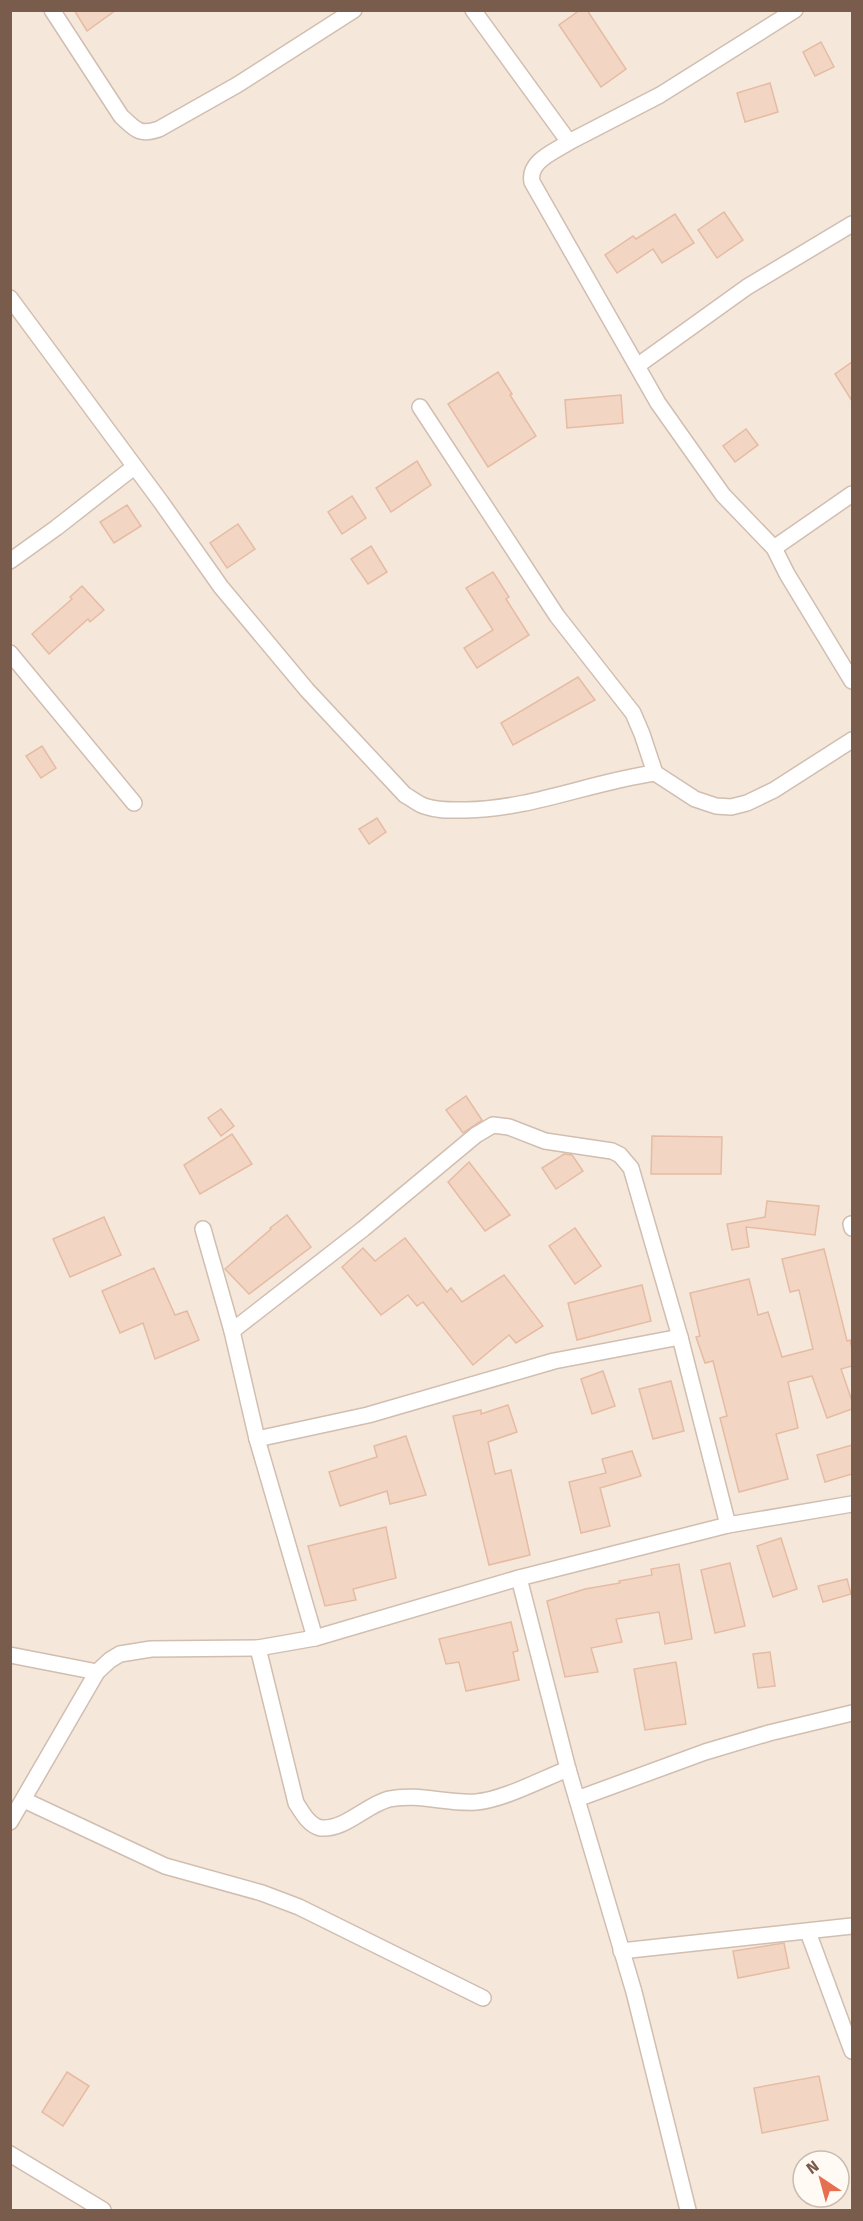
<svg xmlns="http://www.w3.org/2000/svg" width="863" height="2221" viewBox="0 0 863 2221" font-family="'Fira Sans',sans-serif">
<rect width="100%" height="100%" fill="#fdf6ec"/>
<path fill="#f5e8da" fill-rule="evenodd" d="M 11,11 L 852,11 L 852,2210 L 11,2210 ZM 803,2161 L 839,2161 L 839,2197 L 803,2197 Z"/>
<g fill="#f3d5c3" stroke="#e6bba3" stroke-width="1.5">
<path d="M 74,10 L 116,10 L 87,31 Z"/>
<path d="M 580,10 L 587,10 L 626,69 L 601,87 L 559,25 Z"/>
<path d="M 821,42 L 834,67 L 815,76 L 803,52 Z"/>
<path d="M 770,83 L 778,112 L 745,122 L 737,93 Z"/>
<path d="M 724,212 L 743,240 L 717,258 L 698,230 Z"/>
<path d="M 675,214 L 694,243 L 662,263 L 653,249 L 617,273 L 605,255 L 633,236 L 636,239 Z"/>
<path d="M 852,362 L 852,401 L 835,374 Z"/>
<path d="M 498,372 L 512,394 L 510,395 L 536,436 L 488,467 L 448,404 Z"/>
<path d="M 621,395 L 623,423 L 567,428 L 565,400 Z"/>
<path d="M 746,429 L 758,445 L 735,462 L 723,446 Z"/>
<path d="M 417,461 L 431,485 L 391,512 L 376,488 Z"/>
<path d="M 352,496 L 366,518 L 342,534 L 328,512 Z"/>
<path d="M 127,505 L 141,526 L 114,543 L 100,522 Z"/>
<path d="M 238,524 L 255,549 L 227,568 L 210,543 Z"/>
<path d="M 371,546 L 387,572 L 368,584 L 351,559 Z"/>
<path d="M 493,572 L 509,597 L 506,599 L 529,635 L 477,668 L 464,648 L 493,630 L 466,588 Z"/>
<path d="M 82,586 L 104,610 L 90,622 L 88,619 L 49,654 L 32,634 L 72,599 L 70,597 Z"/>
<path d="M 578,677 L 595,700 L 513,745 L 501,723 Z"/>
<path d="M 42,746 L 56,768 L 41,778 L 26,756 Z"/>
<path d="M 377,818 L 386,832 L 369,844 L 359,829 Z"/>
<path d="M 466,1096 L 482,1120 L 463,1133 L 446,1110 Z"/>
<path d="M 221,1109 L 234,1126 L 221,1136 L 208,1118 Z"/>
<path d="M 232,1134 L 252,1164 L 200,1194 L 184,1165 Z"/>
<path d="M 652,1136 L 722,1137 L 721,1174 L 651,1174 Z"/>
<path d="M 564,1154 L 572,1155 L 583,1171 L 556,1189 L 542,1168 Z"/>
<path d="M 469,1162 L 510,1215 L 485,1231 L 448,1182 Z"/>
<path d="M 767,1201 L 819,1206 L 815,1235 L 746,1227 L 749,1247 L 732,1250 L 727,1224 L 765,1217 Z"/>
<path d="M 287,1215 L 311,1247 L 249,1294 L 225,1269 L 271,1229 L 270,1228 Z"/>
<path d="M 104,1217 L 121,1255 L 70,1277 L 53,1239 Z"/>
<path d="M 575,1228 L 601,1266 L 575,1284 L 549,1246 Z"/>
<path d="M 405,1238 L 447,1292 L 451,1288 L 462,1302 L 504,1275 L 543,1326 L 516,1343 L 509,1335 L 473,1365 L 423,1302 L 417,1306 L 408,1295 L 381,1315 L 342,1267 L 363,1248 L 375,1261 Z"/>
<path d="M 824,1249 L 847,1341 L 850,1340 L 852,1349 L 852,1366 L 841,1369 L 852,1401 L 852,1409 L 827,1418 L 812,1376 L 788,1382 L 798,1428 L 776,1434 L 788,1479 L 739,1492 L 720,1418 L 727,1416 L 713,1361 L 705,1363 L 696,1337 L 700,1336 L 690,1293 L 749,1279 L 758,1315 L 768,1312 L 782,1357 L 813,1349 L 799,1290 L 790,1292 L 782,1259 Z"/>
<path d="M 154,1268 L 175,1315 L 187,1311 L 199,1340 L 155,1359 L 143,1323 L 120,1333 L 102,1291 Z"/>
<path d="M 642,1285 L 651,1321 L 577,1340 L 568,1303 Z"/>
<path d="M 603,1371 L 615,1406 L 592,1414 L 581,1379 Z"/>
<path d="M 671,1381 L 684,1431 L 653,1439 L 639,1389 Z"/>
<path d="M 508,1405 L 517,1432 L 488,1442 L 495,1474 L 511,1470 L 530,1555 L 489,1565 L 453,1416 L 481,1410 L 481,1414 Z"/>
<path d="M 406,1436 L 426,1495 L 390,1504 L 387,1491 L 340,1506 L 329,1472 L 377,1457 L 374,1446 Z"/>
<path d="M 852,1445 L 852,1474 L 825,1482 L 817,1455 Z"/>
<path d="M 632,1451 L 641,1476 L 600,1488 L 610,1526 L 581,1533 L 569,1482 L 606,1473 L 602,1459 Z"/>
<path d="M 386,1527 L 396,1578 L 353,1589 L 356,1600 L 325,1606 L 308,1546 Z"/>
<path d="M 781,1538 L 797,1589 L 773,1597 L 757,1546 Z"/>
<path d="M 730,1563 L 745,1626 L 715,1633 L 701,1570 Z"/>
<path d="M 679,1564 L 692,1639 L 665,1644 L 659,1612 L 616,1619 L 622,1642 L 591,1648 L 598,1672 L 565,1677 L 547,1601 L 585,1589 L 620,1583 L 619,1581 L 652,1575 L 651,1569 Z"/>
<path d="M 847,1579 L 851,1594 L 823,1602 L 818,1586 Z"/>
<path d="M 511,1622 L 518,1651 L 513,1652 L 519,1680 L 466,1691 L 459,1662 L 446,1664 L 439,1639 Z"/>
<path d="M 770,1652 L 775,1686 L 758,1688 L 753,1654 Z"/>
<path d="M 676,1662 L 686,1724 L 645,1730 L 634,1669 Z"/>
<path d="M 784,1943 L 789,1968 L 738,1978 L 733,1951 Z"/>
<path d="M 67,2072 L 89,2086 L 63,2126 L 42,2112 Z"/>
<path d="M 819,2076 L 828,2120 L 762,2133 L 754,2088 Z"/>
</g>
<g fill="none" stroke-linecap="round" stroke-linejoin="round">
<defs>
<g id="minor">
<path d="M 52,10 L 121,116 C 135,129 139,136 159,129 L 237,85 L 354,10"/>
<path d="M 473,10 L 569,142 L 660,95 L 795,10"/>
<path d="M 569,142 C 554,152 528,161 532,182 L 658,403 L 723,495 L 774,548 L 787,574 L 852,681"/>
<path d="M 10,298 L 161,502 L 221,587 L 307,690 L 405,795 C 411,798 418,804 424,806 C 438,811 452,810 466,810 C 531,809 591,782 655,773"/>
<path d="M 637,366 L 747,287 L 852,224"/>
<path d="M 420,407 L 557,616 L 633,713 L 642,734 L 655,773 L 695,799 L 716,806 L 731,807 L 747,803 L 774,790 L 852,740"/>
<path d="M 774,548 L 852,494"/>
<path d="M 10,561 L 56,528 L 134,467"/>
<path d="M 10,653 L 134,803"/>
<path d="M 851,1224 L 852,1228"/>
<path d="M 203,1229 L 232,1331 L 257,1439 L 315,1638"/>
<path d="M 232,1331 L 363,1229 L 476,1135 L 493,1125 L 509,1127 L 545,1141 L 612,1151 L 620,1155 L 631,1168 L 680,1337 L 728,1525"/>
<path d="M 257,1439 L 368,1415 L 554,1361 L 680,1337"/>
<path d="M 519,1578 L 568,1769 L 634,1992 L 688,2210"/>
<path d="M 258,1648 L 296,1803 C 302,1812 309,1826 321,1828 C 345,1830 366,1805 389,1799 C 418,1793 447,1804 476,1802 C 503,1800 542,1779 568,1769"/>
<path d="M 10,1655 L 97,1672"/>
<path d="M 577,1799 L 705,1752 L 769,1733 L 852,1713"/>
<path d="M 24,1800 L 165,1866 L 262,1893 L 299,1907 L 483,1998"/>
<path d="M 10,1822 L 97,1672 L 110,1660 L 120,1654 L 151,1649 L 258,1648 L 315,1638 L 519,1578 L 728,1525 L 852,1504"/>
<path d="M 808,1932 L 852,2051"/>
<path d="M 621,1951 L 852,1926"/>
<path d="M 10,2154 L 103,2210"/>
</g>
</defs>
<use href="#minor" stroke="#d1beb0" stroke-width="18"/>
<use href="#minor" stroke="#fff" stroke-width="15"/>
</g>
<rect width="863" height="2221" fill="none" stroke="#7a5c4d" stroke-width="24"/>
<g transform="translate(821 2179) rotate(324)"><circle r="28" fill="#fffaf3" stroke="#cabbb1" stroke-width="1.5"/>
<path d="M0-4.5L10 22L0 15L-10 22Z" fill="#e76f51"/>
<text y="-9" font-size="16" font-weight="bold" text-anchor="middle" fill="#7a5c4d">N</text>
</g>
</svg>
